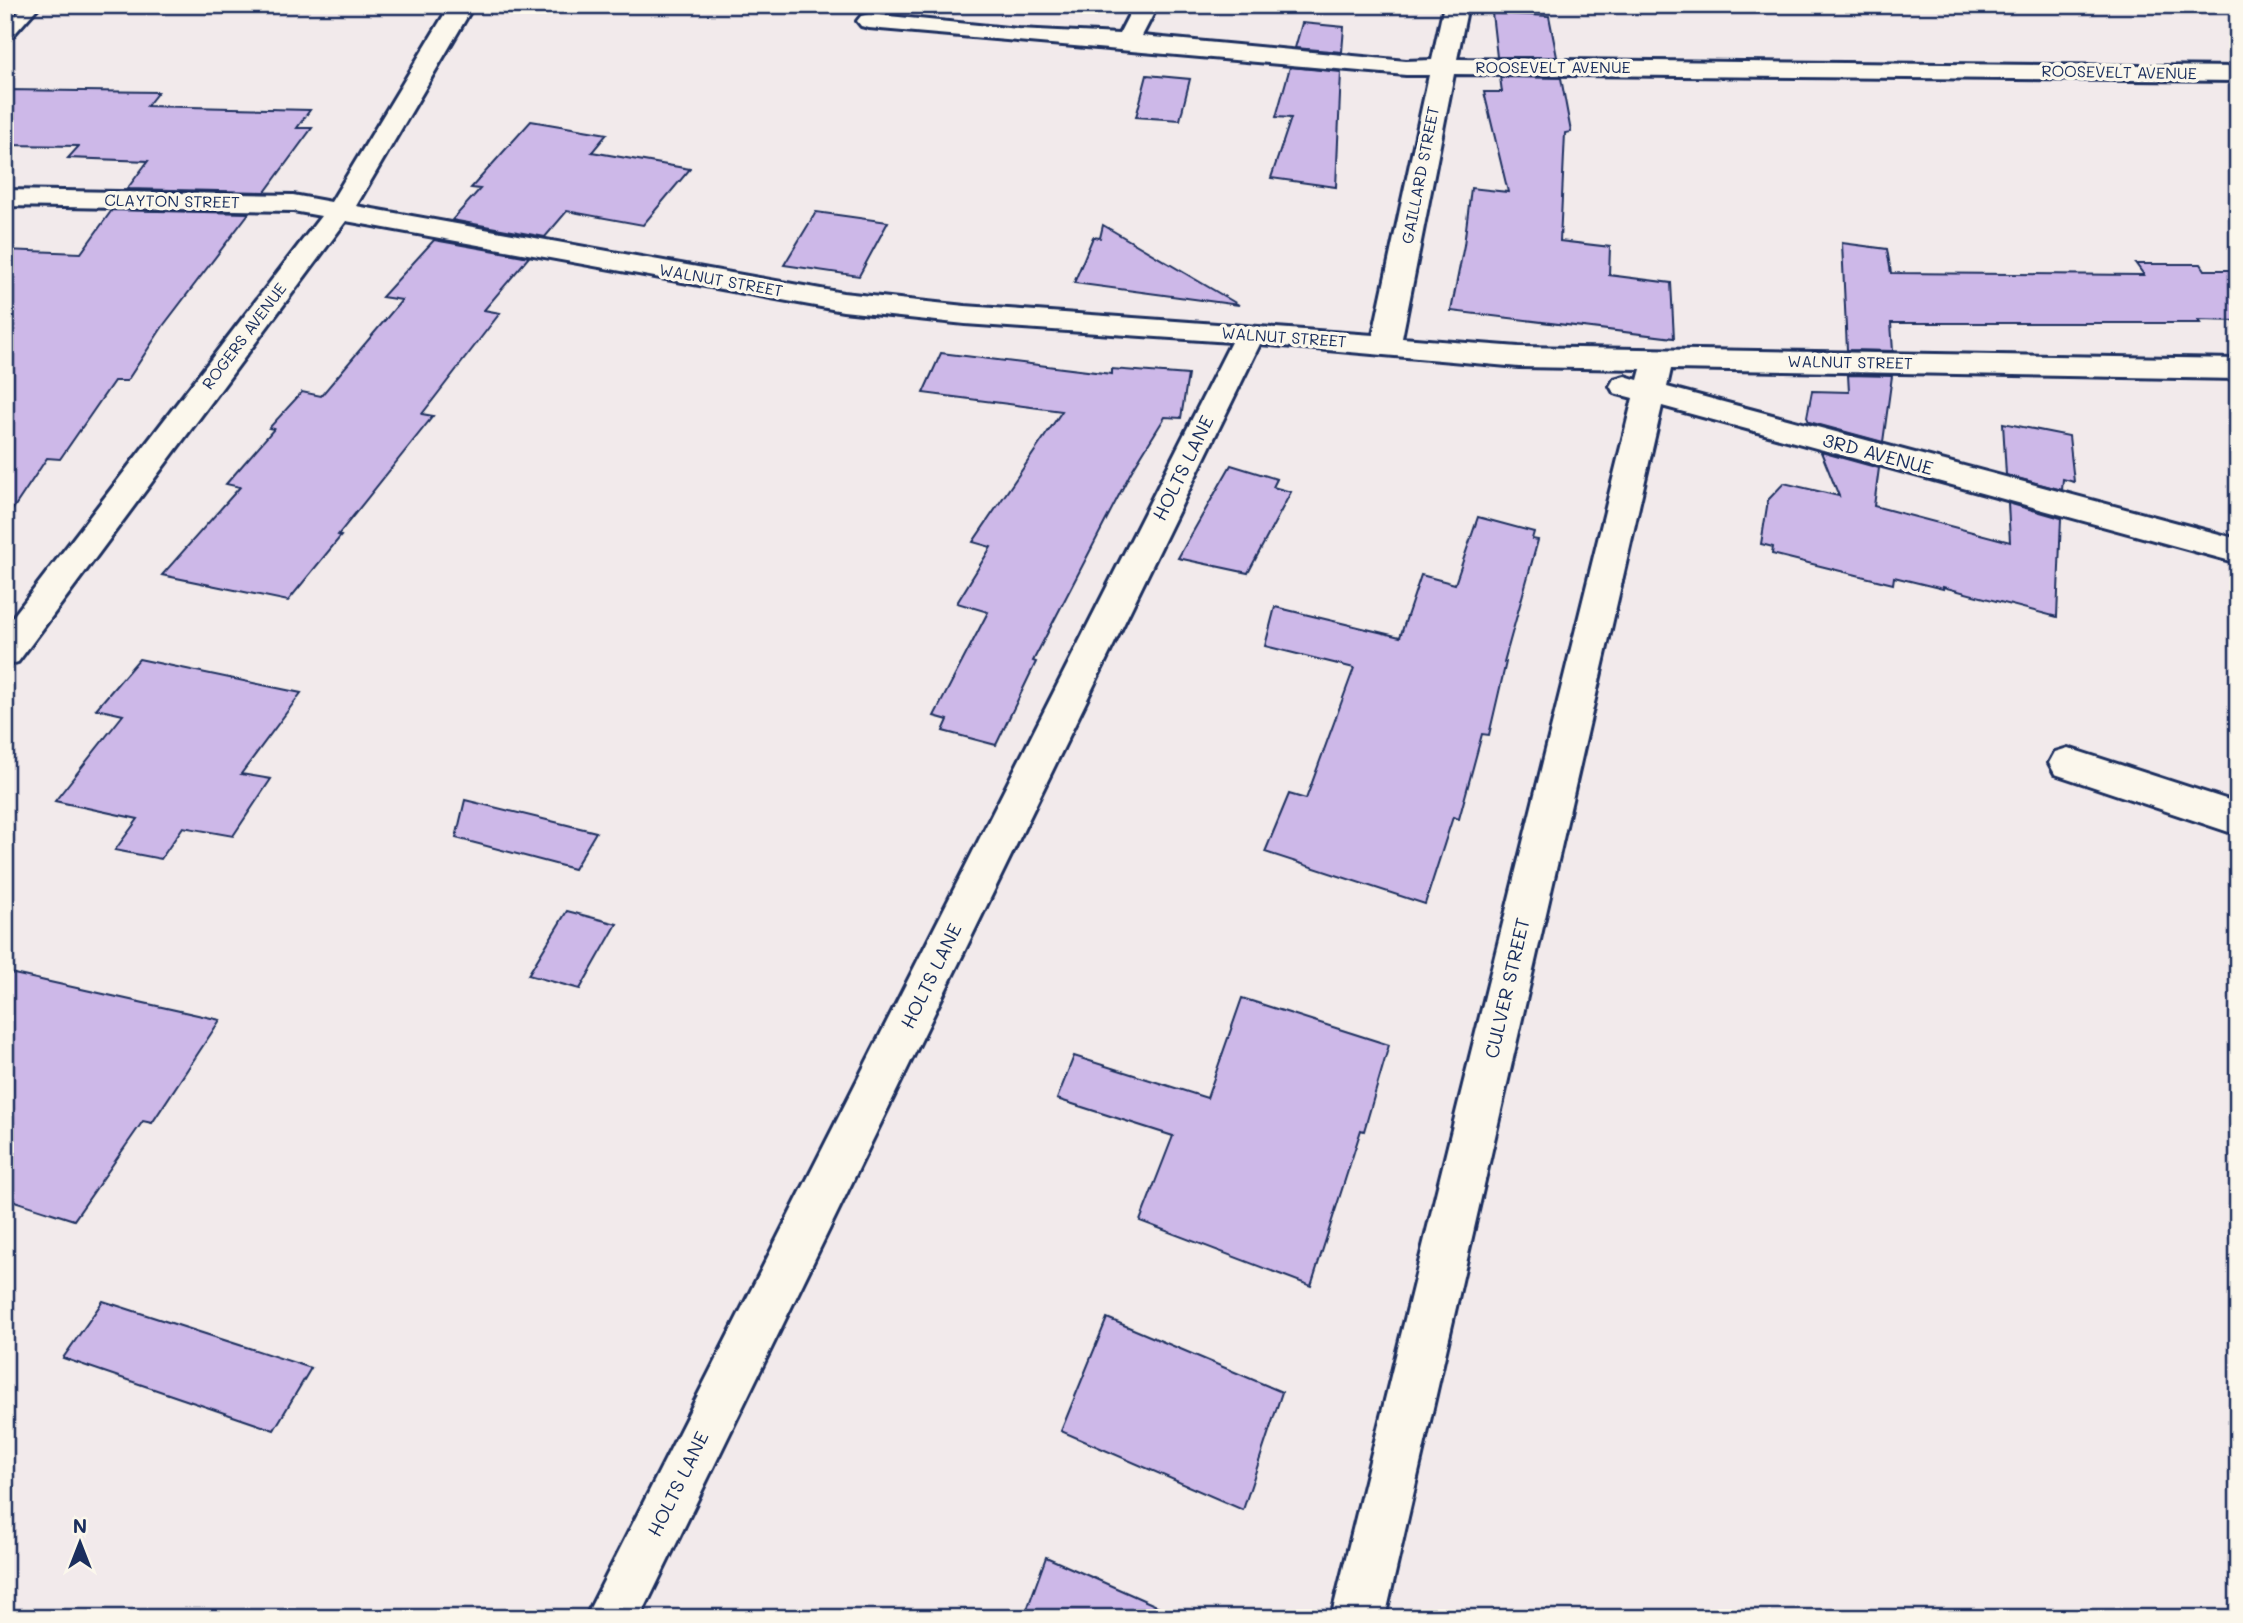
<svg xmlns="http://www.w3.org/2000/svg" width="2243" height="1623" viewBox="0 0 2243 1623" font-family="Mali,sans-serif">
<rect width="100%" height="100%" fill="#f2eaeb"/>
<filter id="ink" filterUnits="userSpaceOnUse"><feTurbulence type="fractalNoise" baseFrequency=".0143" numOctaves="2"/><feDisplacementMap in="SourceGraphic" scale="14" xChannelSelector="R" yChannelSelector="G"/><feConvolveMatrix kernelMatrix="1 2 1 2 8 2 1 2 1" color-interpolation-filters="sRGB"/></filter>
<g filter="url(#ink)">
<g fill="#cdb8e8" stroke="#1b2f5e" stroke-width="2">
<path d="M 1492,13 L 1549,16 L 1557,57 L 1497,57 Z"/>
<path d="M 1302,23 L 1344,27 L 1342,52 L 1295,48 Z"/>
<path d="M 1290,67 L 1341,72 L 1336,187 L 1271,178 L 1291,118 L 1276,117 Z"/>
<path d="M 1147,75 L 1190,79 L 1180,120 L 1136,117 Z"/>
<path d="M 1500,77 L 1561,78 L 1571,132 L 1565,133 L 1560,241 L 1610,247 L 1609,275 L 1671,283 L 1674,338 L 1451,311 L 1464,245 L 1471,188 L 1508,192 L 1484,92 L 1502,92 Z"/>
<path d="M 5,90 L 158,92 L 147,106 L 310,110 L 297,128 L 312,128 L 265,192 L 127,189 L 148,161 L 68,158 L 79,146 L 5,145 Z"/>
<path d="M 531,121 L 607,134 L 592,152 L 690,169 L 643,225 L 567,211 L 545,237 L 452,220 L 480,189 L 471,188 Z"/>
<path d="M 112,210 L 249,213 L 163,326 L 127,381 L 114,381 L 60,459 L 47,458 L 5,521 L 5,250 L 81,253 Z"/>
<path d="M 816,212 L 888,222 L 859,276 L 784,265 Z"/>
<path d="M 1103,225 L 1239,305 L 1074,283 L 1093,237 L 1100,238 Z"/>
<path d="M 434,240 L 529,257 L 484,310 L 500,313 L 422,414 L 433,416 L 338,535 L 341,536 L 288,601 L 162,575 L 240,487 L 226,484 L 274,429 L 269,428 L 302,392 L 321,396 L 402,300 L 382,297 Z"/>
<path d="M 1842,243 L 1887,249 L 1891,273 L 2144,275 L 2136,264 L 2201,264 L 2205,270 L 2238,270 L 2238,321 L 2198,320 L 2200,323 L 1891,323 L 1893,351 L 1847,350 Z"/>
<path d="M 941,353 L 1112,374 L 1112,369 L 1188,375 L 1181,418 L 1165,417 L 1131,472 L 1033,661 L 1036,662 L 996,745 L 943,731 L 948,720 L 934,716 L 988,612 L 957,603 L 991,547 L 973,542 L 1062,411 L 923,393 Z"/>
<path d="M 1848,375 L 1892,376 L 1883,442 L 1809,422 L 1807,417 L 1812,391 L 1849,392 Z"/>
<path d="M 2003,423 L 2069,436 L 2074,482 L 2063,479 L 2062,490 L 2006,475 Z"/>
<path d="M 1821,452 L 1879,468 L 1874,506 L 2010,542 L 2008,503 L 2061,518 L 2057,617 L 1943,587 L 1943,589 L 1894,577 L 1893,584 L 1772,554 L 1773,547 L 1761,544 L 1768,500 L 1784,483 L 1839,496 Z"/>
<path d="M 1231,465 L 1277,479 L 1273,487 L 1291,492 L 1248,573 L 1178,558 Z"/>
<path d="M 1478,517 L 1534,532 L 1532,539 L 1538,540 L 1504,662 L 1506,662 L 1489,735 L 1482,734 L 1459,819 L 1453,817 L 1425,904 L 1265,852 L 1289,794 L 1306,799 L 1354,668 L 1265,646 L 1275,607 L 1400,637 L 1421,575 L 1455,584 Z"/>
<path d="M 139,659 L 301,693 L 241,774 L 271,779 L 233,836 L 183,827 L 161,859 L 115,850 L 138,819 L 55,801 L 123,715 L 96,709 Z"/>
<path d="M 465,800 L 596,832 L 574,869 L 456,838 Z"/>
<path d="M 567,911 L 617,924 L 580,989 L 528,975 Z"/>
<path d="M 5,972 L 220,1020 L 152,1123 L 143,1121 L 74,1220 L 5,1198 Z"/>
<path d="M 1242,998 L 1389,1045 L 1364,1131 L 1361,1130 L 1311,1286 L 1140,1221 L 1173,1136 L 1057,1099 L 1074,1056 L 1207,1098 Z"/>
<path d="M 103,1301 L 311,1368 L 274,1430 L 63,1358 Z"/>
<path d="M 1107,1318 L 1282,1392 L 1243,1510 L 1061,1431 Z"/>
<path d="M 1046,1557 L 1184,1618 L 1024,1618 Z"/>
</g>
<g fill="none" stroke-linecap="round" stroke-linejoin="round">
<defs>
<path id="lane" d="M 25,5 L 40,5 L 10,39 L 5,41 L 5,27 Z"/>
<g id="street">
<path d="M 450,5 L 474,5 L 356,206 L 843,293 L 965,306 L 1373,335 L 1429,75 L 1406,75 L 869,28 L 861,26 L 857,21 L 861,16 L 869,14 L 1018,29 L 1119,34 L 1134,5 L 1158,5 L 1142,36 L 1406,61 L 1432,60 L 1444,5 L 1468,5 L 1457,59 L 2238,67 L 2238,81 L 1454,74 L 1402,338 L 1519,347 L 2238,359 L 2238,379 L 1671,369 L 1667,387 L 2238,539 L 2238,563 L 1662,406 L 1385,1618 L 1331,1618 L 1633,398 L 1614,393 L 1610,386 L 1614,379 L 1625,376 L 1638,380 L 1641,369 L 1519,367 L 1260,344 L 640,1618 L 585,1618 L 1231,342 L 965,324 L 843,311 L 346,221 L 18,662 L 5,666 L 5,627 L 321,216 L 293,211 L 5,206 L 5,190 L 293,195 L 331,202 Z"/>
<path d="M 2068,748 L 2238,803 L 2238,835 L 2055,774 L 2049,763 L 2055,752 Z"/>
</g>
</defs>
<use href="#lane" stroke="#1b2f5e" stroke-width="6"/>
<use href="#street" stroke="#1b2f5e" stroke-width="6"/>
<use href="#lane" fill="#fbf7ec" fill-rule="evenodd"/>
<use href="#street" fill="#fbf7ec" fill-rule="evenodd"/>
</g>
</g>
<g text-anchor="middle" stroke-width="7" stroke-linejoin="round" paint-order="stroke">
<g font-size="16" fill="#1b2f5e" stroke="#fbf7ec">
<text x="1553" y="73">ROOSEVELT AVENUE</text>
<text transform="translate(2119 72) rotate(1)" y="6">ROOSEVELT AVENUE</text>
<text transform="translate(1420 175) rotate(-79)" y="6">GAILLARD STREET</text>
<text transform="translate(172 201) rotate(1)" y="6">CLAYTON STREET</text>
<text transform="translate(721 280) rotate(10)" y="6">WALNUT STREET</text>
<text transform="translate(244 336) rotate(-53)" y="6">ROGERS AVENUE</text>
<text transform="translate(1284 337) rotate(4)" y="6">WALNUT STREET</text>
<text transform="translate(1850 362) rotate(1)" y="6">WALNUT STREET</text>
</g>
<g font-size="19" fill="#1b2f5e" stroke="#fbf7ec">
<text transform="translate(1878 454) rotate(15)" y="7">3RD AVENUE</text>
<text transform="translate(1183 468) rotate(-64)" y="7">HOLTS LANE</text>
<text transform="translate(931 976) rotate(-64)" y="7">HOLTS LANE</text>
<text transform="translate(1507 988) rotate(-77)" y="7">CULVER STREET</text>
<text transform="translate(678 1484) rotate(-64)" y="7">HOLTS LANE</text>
</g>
</g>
<rect width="2243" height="1623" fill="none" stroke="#fbf7ec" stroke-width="28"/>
<rect x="14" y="14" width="2215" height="1595" fill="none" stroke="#1b2f5e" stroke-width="2.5" filter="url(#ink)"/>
<g transform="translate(80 1543)" stroke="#fbf7ec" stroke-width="5" paint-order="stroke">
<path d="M0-5L12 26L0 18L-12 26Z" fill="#1b2f5e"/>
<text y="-10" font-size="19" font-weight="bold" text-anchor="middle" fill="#1b2f5e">N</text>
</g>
</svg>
